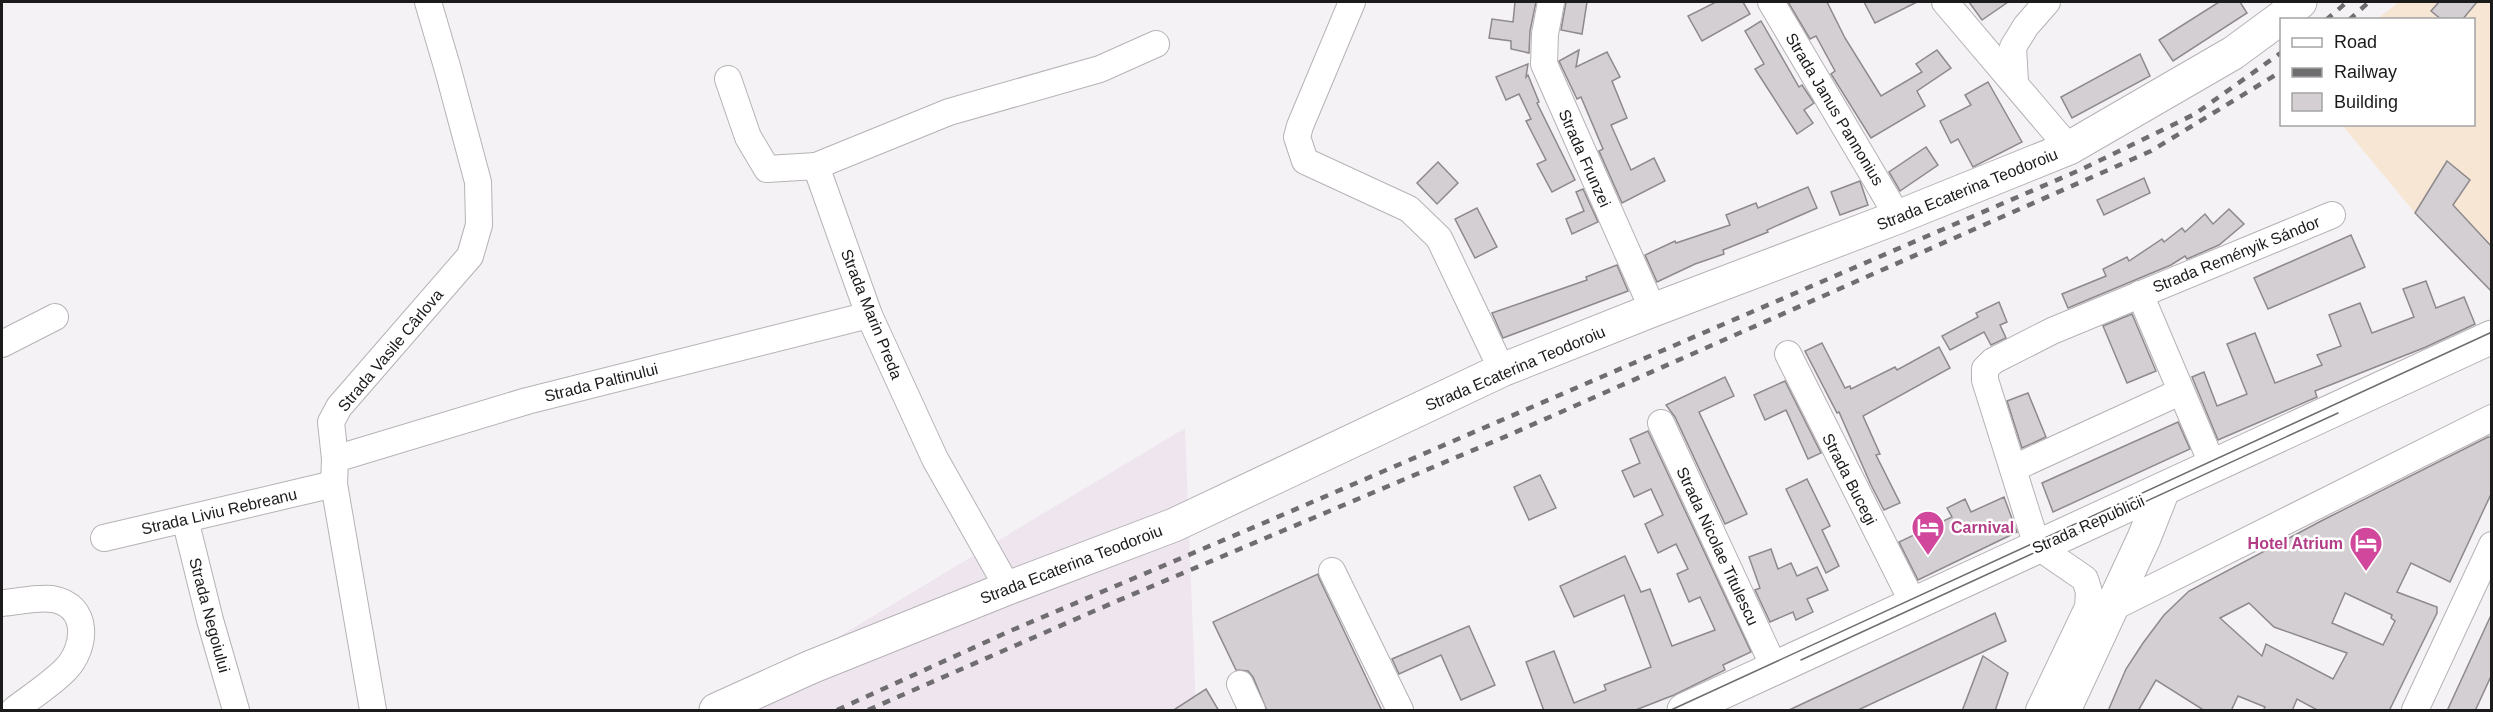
<svg xmlns="http://www.w3.org/2000/svg" width="2493" height="712" viewBox="0 0 2493 712" font-family="Helvetica,sans-serif">
<rect width="100%" height="100%" fill="#f5f2f6"/>
<path fill="#eee5ef" d="M 1185,428 L 1196,710 L 717,710 Z"/>
<path fill="#f7e6d4" d="M 2399,2 L 2491,2 L 2491,292 L 2415,213 L 2342,125 L 2474,124 L 2474,20 L 2377,19 Z"/>
<g fill="#d3cfd2" stroke="#8d898c" stroke-width="1.5" fill-rule="evenodd">
<path d="M 1515,2 L 1536,2 L 1530,31 L 1529,53 L 1511,49 L 1511,41 L 1489,38 L 1492,19 L 1513,22 Z"/>
<path d="M 1566,2 L 1587,2 L 1582,34 L 1561,30 Z"/>
<path d="M 1716,2 L 1743,2 L 1750,14 L 1702,41 L 1688,16 Z"/>
<path d="M 1788,2 L 1827,2 L 1845,38 L 1881,96 L 1922,72 L 1916,64 L 1937,50 L 1951,68 L 1917,91 L 1925,106 L 1871,138 L 1831,74 L 1835,71 L 1816,36 L 1810,39 Z"/>
<path d="M 1864,2 L 1917,2 L 1875,23 Z"/>
<path d="M 1969,2 L 2008,2 L 1982,20 Z"/>
<path d="M 2219,2 L 2240,2 L 2247,13 L 2173,61 L 2159,40 Z"/>
<path d="M 2439,2 L 2477,2 L 2462,20 L 2442,20 L 2431,11 Z"/>
<path d="M 1761,21 L 1799,87 L 1802,85 L 1814,103 L 1804,110 L 1813,123 L 1797,134 L 1755,69 L 1764,64 L 1745,31 Z"/>
<path d="M 1579,50 L 1576,67 L 1607,52 L 1620,77 L 1612,81 L 1627,118 L 1611,125 L 1631,170 L 1654,158 L 1665,181 L 1622,203 L 1599,151 L 1603,149 L 1581,97 L 1577,99 L 1559,61 Z"/>
<path d="M 2140,54 L 2150,76 L 2072,118 L 2061,97 Z"/>
<path d="M 1528,64 L 1526,77 L 1528,75 L 1539,102 L 1537,103 L 1575,180 L 1552,192 L 1537,164 L 1546,160 L 1526,121 L 1531,119 L 1519,94 L 1506,100 L 1496,77 Z"/>
<path d="M 1988,82 L 2022,142 L 1973,167 L 1958,139 L 1951,143 L 1940,121 L 1971,105 L 1965,95 Z"/>
<path d="M 1926,147 L 1938,165 L 1900,191 L 1889,172 Z"/>
<path d="M 2447,161 L 2470,180 L 2453,205 L 2492,247 L 2492,292 L 2415,213 Z"/>
<path d="M 1438,162 L 1458,183 L 1437,204 L 1417,183 Z"/>
<path d="M 2144,178 L 2150,193 L 2104,215 L 2097,200 Z"/>
<path d="M 1860,181 L 1868,205 L 1840,215 L 1831,192 Z"/>
<path d="M 1808,187 L 1817,208 L 1767,230 L 1768,232 L 1723,250 L 1724,254 L 1695,264 L 1657,282 L 1645,255 L 1675,241 L 1676,243 L 1730,225 L 1726,215 L 1756,203 L 1758,208 Z"/>
<path d="M 1583,189 L 1598,222 L 1572,234 L 1566,219 L 1584,211 L 1576,192 Z"/>
<path d="M 1477,208 L 1497,247 L 1475,258 L 1455,219 Z"/>
<path d="M 2229,209 L 2244,224 L 2219,245 L 2187,259 L 2185,256 L 2171,265 L 2068,308 L 2062,294 L 2106,276 L 2103,269 L 2127,257 L 2129,261 L 2162,239 L 2164,242 L 2182,228 L 2185,232 L 2205,214 L 2213,224 Z"/>
<path d="M 2351,235 L 2365,267 L 2268,309 L 2254,278 Z"/>
<path d="M 1617,265 L 1628,291 L 1503,338 L 1492,313 L 1587,280 L 1586,277 Z"/>
<path d="M 2426,281 L 2436,308 L 2464,297 L 2475,324 L 2426,347 L 2315,391 L 2317,397 L 2218,440 L 2192,377 L 2204,372 L 2217,406 L 2247,394 L 2227,344 L 2255,333 L 2275,383 L 2322,365 L 2317,355 L 2341,346 L 2329,315 L 2360,303 L 2372,333 L 2414,317 L 2403,289 Z"/>
<path d="M 1999,302 L 2007,322 L 2000,325 L 2006,338 L 1991,345 L 1984,332 L 1950,350 L 1942,336 L 1978,317 L 1976,313 Z"/>
<path d="M 2132,314 L 2156,371 L 2127,383 L 2103,326 Z"/>
<path d="M 1822,343 L 1845,388 L 1850,386 L 1851,389 L 1895,367 L 1897,370 L 1939,347 L 1950,368 L 1863,416 L 1880,454 L 1876,455 L 1900,503 L 1884,510 L 1871,485 L 1839,412 L 1837,413 L 1805,351 Z"/>
<path d="M 1725,377 L 1734,396 L 1699,412 L 1747,514 L 1725,524 L 1675,417 L 1666,405 Z"/>
<path d="M 1785,381 L 1821,453 L 1808,459 L 1786,410 L 1765,420 L 1754,395 Z"/>
<path d="M 2028,393 L 2046,437 L 2022,448 L 2007,401 Z"/>
<path d="M 2178,422 L 2190,449 L 2053,512 L 2042,483 Z"/>
<path d="M 1648,431 L 1751,652 L 1723,665 L 1725,670 L 1674,695 L 1633,711 L 1544,711 L 1526,662 L 1554,651 L 1574,703 L 1606,690 L 1604,685 L 1651,667 L 1624,595 L 1574,617 L 1560,586 L 1625,556 L 1641,592 L 1650,589 L 1672,646 L 1715,630 L 1700,597 L 1689,602 L 1677,574 L 1688,569 L 1676,544 L 1658,553 L 1645,524 L 1663,515 L 1651,489 L 1634,497 L 1622,471 L 1640,463 L 1630,439 Z"/>
<path d="M 2488,437 L 2492,437 L 2492,492 L 2450,582 L 2411,563 L 2397,592 L 2437,607 L 2437,613 L 2389,711 L 2319,711 L 2297,699 L 2292,711 L 2263,711 L 2265,707 L 2238,696 L 2231,711 L 2205,711 L 2156,680 L 2138,711 L 2108,711 L 2126,669 L 2143,643 L 2164,615 L 2189,591 L 2323,520 ZM 2345,593 L 2392,615 L 2391,618 L 2395,621 L 2383,645 L 2332,623 ZM 2249,603 L 2274,627 L 2347,653 L 2333,679 L 2266,644 L 2262,656 L 2220,618 Z"/>
<path d="M 1540,475 L 1556,508 L 1529,520 L 1514,487 Z"/>
<path d="M 1807,479 L 1830,526 L 1822,530 L 1839,566 L 1826,573 L 1786,489 Z"/>
<path d="M 2004,497 L 2017,532 L 1918,580 L 1899,542 L 1952,517 L 1947,508 L 1965,499 L 1971,512 Z"/>
<path d="M 1771,549 L 1778,569 L 1791,563 L 1797,576 L 1817,567 L 1828,590 L 1807,599 L 1813,612 L 1796,620 L 1793,612 L 1770,622 L 1755,590 L 1760,588 L 1749,557 Z"/>
<path d="M 1318,574 L 1319,578 L 1382,711 L 1267,711 L 1253,677 L 1248,671 L 1236,670 L 1213,622 Z"/>
<path d="M 1995,613 L 2006,641 L 1856,711 L 1787,711 Z"/>
<path d="M 2492,613 L 2492,674 L 2475,711 L 2447,711 Z"/>
<path d="M 1469,626 L 1495,685 L 1461,700 L 1441,655 L 1399,674 L 1392,659 Z"/>
<path d="M 1983,656 L 2008,673 L 1995,711 L 1962,711 Z"/>
<path d="M 1206,689 L 1219,711 L 1172,711 Z"/>
</g>
<g fill="none" stroke-linecap="round" stroke-linejoin="round">
<defs>
<g id="minor">
<path d="M 1352,2 L 1300,126 L 1297,137 L 1305,161 L 1409,209 L 1439,238 L 1502,370"/>
<path d="M 1551,2 L 1545,34 L 1544,64 L 1653,310"/>
<path d="M 1771,2 L 1898,217"/>
<path d="M 1945,2 L 2069,148"/>
<path d="M 728,79 L 748,137 L 767,169 L 816,166 L 869,315 L 935,459 L 1008,588"/>
<path d="M 2015,82 L 2013,47 L 2026,26 L 2047,2"/>
<path d="M 816,166 L 949,112 L 1100,69 L 1156,44"/>
<path d="M 2140,294 L 2213,466"/>
<path d="M 2,344 L 55,317"/>
<path d="M 1788,354 L 1913,603"/>
<path d="M 1661,423 L 1775,669"/>
<path d="M 335,459 L 527,401 L 869,315"/>
<path d="M 2014,468 L 2180,392"/>
<path d="M 185,519 L 210,620 L 236,710"/>
<path d="M 104,538 L 334,484"/>
<path d="M 1332,571 L 1400,710"/>
<path d="M 2,603 C 17,602 37,597 52,599 C 90,605 87,648 65,670 C 50,685 31,697 14,710"/>
<path d="M 2106,611 L 2492,418"/>
<path d="M 1240,684 L 1252,710"/>
<path d="M 373,710 L 334,484 L 335,459 L 331,422 L 339,407 L 470,256 L 479,225 L 478,182 L 448,70 L 428,2"/>
<path d="M 2039,710 L 2088,607 L 2089,592 L 2085,579 L 2037,546 L 1985,380 L 1985,369 L 1993,361 L 2052,331 L 2332,215"/>
<path d="M 2415,710 L 2492,545"/>
</g>
<g id="major">
<path d="M 716,710 L 811,667 L 1008,588 L 1174,525 L 1502,370 L 1653,310 L 1898,217 L 2069,148 L 2233,53 L 2282,17 L 2300,2"/>
<path d="M 1684,710 L 2492,337"/>
<path d="M 2064,710 L 2144,538 L 2163,490"/>
</g>
</defs>
<use href="#minor" stroke="#b6b2b6" stroke-width="28"/>
<use href="#major" stroke="#b6b2b6" stroke-width="35"/>
<use href="#minor" stroke="#fff" stroke-width="26"/>
<use href="#major" stroke="#fff" stroke-width="33"/>
<g stroke="#6f6d6f" stroke-width="1.5">
<path d="M 1801,660 L 2338,413"/>
<path d="M 1671,710 L 2492,332"/>
</g>
<g stroke="#6f6d6f" stroke-width="4.5" stroke-dasharray="8 8" stroke-linecap="butt">
<path d="M 2326,20 L 2347,2"/>
<path d="M 2349,20 L 2369,2"/>
<path d="M 837,710 L 1010,631 L 1273,519 L 2080,170 L 2195,114 L 2282,52"/>
<path d="M 868,710 L 1117,601 L 1509,435 L 2151,151 L 2282,71"/>
</g>
</g>
<defs>
<symbol id="hotel-pin" viewBox="-11 -11 22 30"><path d="M0 17L-7.5 6A9.5 9.5 0 1 1 7.5 6Z" fill="#d1479c" stroke="#fff"/><path d="M-6-4.5h1.5V1H6V5H4.5V3h-9V5H-6ZM-4 0a1.8 1.8 0 1 1 3.6 0ZM.5 0V-2.5h3Q6-2.5 6 0Z" fill="#fff"/></symbol>
</defs>
<g fill-rule="evenodd">
<use href="#hotel-pin" x="1909" y="508" width="38" height="52"/>
<use href="#hotel-pin" x="2347" y="524" width="38" height="52"/>
</g>
<g text-anchor="middle" stroke-width="5" stroke-linejoin="round" paint-order="stroke">
<g font-size="16" fill="#1c1b1c" stroke="#fff">
<text transform="translate(1835 109) rotate(59)" y="6">Strada Janus Pannonius</text>
<text transform="translate(1585 158) rotate(66)" y="6">Strada Frunzei</text>
<text transform="translate(1967 189) rotate(-22)" y="6">Strada Ecaterina Teodoroiu</text>
<text transform="translate(2236 254) rotate(-22)" y="6">Strada Reményik Sándor</text>
<text transform="translate(872 314) rotate(68)" y="6">Strada Marin Preda</text>
<text transform="translate(390 350) rotate(-50)" y="6">Strada Vasile Cârlova</text>
<text transform="translate(1515 368) rotate(-23)" y="6">Strada Ecaterina Teodoroiu</text>
<text transform="translate(601 382) rotate(-14)" y="6">Strada Paltinului</text>
<text transform="translate(1850 479) rotate(63)" y="6">Strada Bucegi</text>
<text transform="translate(219 511) rotate(-13)" y="6">Strada Liviu Rebreanu</text>
<text transform="translate(2088 524) rotate(-24)" y="6">Strada Republicii</text>
<text transform="translate(1718 546) rotate(65)" y="6">Strada Nicolae Titulescu</text>
<text transform="translate(1071 564) rotate(-21)" y="6">Strada Ecaterina Teodoroiu</text>
<text transform="translate(210 615) rotate(75)" y="6">Strada Negoiului</text>
</g>
<g font-size="16" font-weight="bold" fill="#b23c85" stroke="#fff" text-anchor="start">
<text x="1951" y="533">Carnival</text>
<text x="2343" y="549" text-anchor="end">Hotel Atrium</text>
</g>
</g>
<rect width="2493" height="712" fill="none" stroke="#1c1b1c" stroke-width="6"/>
<rect x="2280" y="18" width="195" height="108" fill="#ffffff" stroke="#a4a4a4" stroke-width="1.5"/>
<rect x="2292" y="38" width="30" height="9" fill="#ffffff" stroke="#a4a4a4" stroke-width="1.5"/>
<text x="2334" y="48" font-size="18" fill="#1c1b1c">Road</text>
<rect x="2292" y="68" width="30" height="9" fill="#6f6d6f" stroke="#a4a4a4" stroke-width="1.5"/>
<text x="2334" y="78" font-size="18" fill="#1c1b1c">Railway</text>
<rect x="2292" y="93" width="30" height="18" fill="#d3cfd2" stroke="#a4a4a4" stroke-width="1.5"/>
<text x="2334" y="108" font-size="18" fill="#1c1b1c">Building</text>
</svg>
